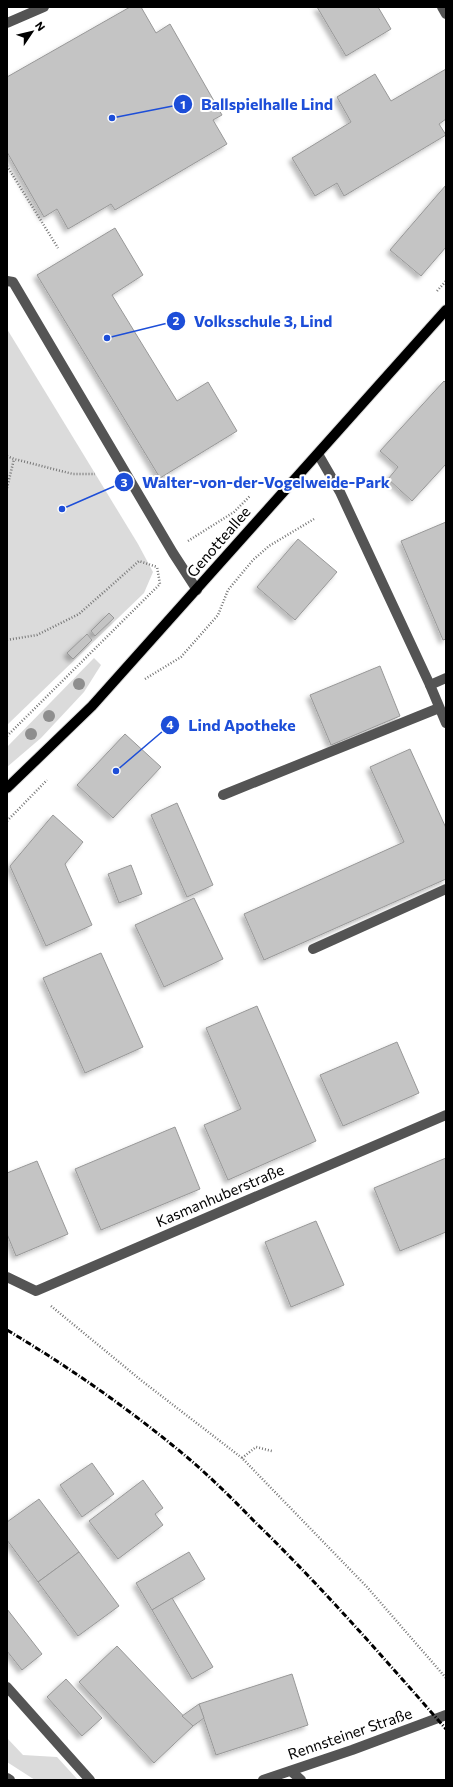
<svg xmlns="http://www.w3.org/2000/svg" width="453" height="1787" viewBox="0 0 453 1787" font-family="Commissioner,sans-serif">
<defs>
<filter id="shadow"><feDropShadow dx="-3.5" dy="3.5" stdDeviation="2" flood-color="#0004"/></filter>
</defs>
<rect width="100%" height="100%" fill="#fff"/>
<g fill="#dbdbdb">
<path d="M 7,329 L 138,544 L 153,572 L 144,593 L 7,725 Z"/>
<path d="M 94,658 L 101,665 L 84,692 L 41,738 L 7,767 L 7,747 Z"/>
<path d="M 7,1738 L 23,1755 L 57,1757 L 78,1780 L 35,1780 L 7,1762 Z"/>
</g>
<g fill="#c4c4c4" stroke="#989898" filter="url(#shadow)">
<path d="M 130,7 L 141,7 L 156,33 L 170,24 L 222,115 L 213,120 L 227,144 L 115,210 L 111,204 L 68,229 L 57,209 L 44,217 L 7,152 L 7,77 Z"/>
<path d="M 317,7 L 378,7 L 391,29 L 346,56 Z"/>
<path d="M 446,69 L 446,119 L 439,124 L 446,135 L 344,196 L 337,183 L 315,196 L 292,158 L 351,122 L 337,97 L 375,74 L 391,101 Z"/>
<path d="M 446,185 L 446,247 L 421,276 L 390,250 Z"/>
<path d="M 115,228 L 143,275 L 112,295 L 177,401 L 208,382 L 237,431 L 160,478 L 37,275 Z"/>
<path d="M 444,381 L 446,383 L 446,464 L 412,501 L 388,479 L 398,467 L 380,451 Z"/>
<path d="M 446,522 L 446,639 L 443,640 L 401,541 Z"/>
<path d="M 298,539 L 337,572 L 295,620 L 257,587 Z"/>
<path d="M 109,613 L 114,618 L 95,636 L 91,631 Z"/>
<path d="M 87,634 L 92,640 L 73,659 L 67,653 Z"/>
<path d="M 380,666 L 400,716 L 331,745 L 310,695 Z"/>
<path d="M 125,734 L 161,767 L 113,818 L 77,785 Z"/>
<path d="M 410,749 L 446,828 L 446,879 L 264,960 L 244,914 L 404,842 L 370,767 Z"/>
<path d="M 177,803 L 213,885 L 187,897 L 151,815 Z"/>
<path d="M 53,815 L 83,842 L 65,864 L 92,925 L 46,946 L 10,866 Z"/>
<path d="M 131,865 L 142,894 L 119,903 L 108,874 Z"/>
<path d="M 194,898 L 223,959 L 164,987 L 135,925 Z"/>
<path d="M 101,953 L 143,1047 L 85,1073 L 43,978 Z"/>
<path d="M 257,1006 L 316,1141 L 228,1180 L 204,1125 L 241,1109 L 206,1028 Z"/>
<path d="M 397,1042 L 419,1093 L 343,1126 L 320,1075 Z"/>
<path d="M 175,1127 L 200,1189 L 101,1230 L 75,1169 Z"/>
<path d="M 446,1158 L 446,1232 L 400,1251 L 374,1188 Z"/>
<path d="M 37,1161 L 68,1234 L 16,1256 L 7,1234 L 7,1173 Z"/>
<path d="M 316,1221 L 344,1285 L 291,1307 L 265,1242 Z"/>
<path d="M 92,1463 L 114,1494 L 82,1517 L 60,1485 Z"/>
<path d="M 143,1480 L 163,1508 L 155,1514 L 163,1525 L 118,1559 L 89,1521 Z"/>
<path d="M 39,1499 L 79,1552 L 38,1582 L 7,1540 L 7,1522 Z"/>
<path d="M 79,1552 L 119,1606 L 78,1636 L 38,1582 Z"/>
<path d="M 189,1552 L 205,1579 L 152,1610 L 136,1583 Z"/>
<path d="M 172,1598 L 213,1667 L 192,1679 L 152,1610 Z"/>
<path d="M 7,1609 L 42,1654 L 22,1670 L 7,1651 Z"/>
<path d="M 117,1646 L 193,1726 L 154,1763 L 79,1682 Z"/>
<path d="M 292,1674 L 308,1725 L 216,1755 L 199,1704 Z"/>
<path d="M 66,1679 L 102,1718 L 82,1736 L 47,1697 Z"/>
<path d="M 199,1704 L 204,1718 L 193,1726 L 182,1716 Z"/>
</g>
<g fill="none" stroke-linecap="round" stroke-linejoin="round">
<defs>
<path id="major" d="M 7,788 L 92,706 L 446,310"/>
</defs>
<use href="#major" stroke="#dbdbdb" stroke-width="12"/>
<g stroke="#767676" stroke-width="2.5" stroke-dasharray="1 2" stroke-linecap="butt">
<path d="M 7,166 L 58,248"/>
<path d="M 437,291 L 446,281"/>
<path d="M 7,456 L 14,459 L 73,474 L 95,474"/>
<path d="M 7,488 L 14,459"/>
<path d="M 188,541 L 234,512 L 250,496"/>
<path d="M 7,640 L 37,635 L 79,614 L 139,561 L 157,567"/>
<path d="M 145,679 L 181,657 L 218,615 L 228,590 L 253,560 L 269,546 L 314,519"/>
<path d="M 7,736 L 160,584 L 157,567"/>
<path d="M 7,821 L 47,780"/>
<path d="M 51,1306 L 142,1381 L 242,1458 L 367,1587 L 446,1678"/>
<path d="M 242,1458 L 256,1447 L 272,1451"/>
</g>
<g stroke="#545454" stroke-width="10">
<path d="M 442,7 L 446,14"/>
<path d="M 7,23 L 44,7"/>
<path d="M 7,281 L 13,282 L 173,553 L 197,590"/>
<path d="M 318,454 L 340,492 L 430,685 L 446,723"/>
<path d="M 430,685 L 446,678"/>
<path d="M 223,795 L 439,708"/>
<path d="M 313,949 L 446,889"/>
<path d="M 7,1277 L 36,1291 L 446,1115"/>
<path d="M 7,1687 L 90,1780"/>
<path d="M 291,1771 L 301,1780"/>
<path d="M 7,1778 L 10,1780"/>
<path d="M 263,1780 L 352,1750 L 446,1715"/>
</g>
<use href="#major" stroke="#000" stroke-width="10"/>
<path stroke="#000" stroke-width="3" stroke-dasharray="6 2 1 2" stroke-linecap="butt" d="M 7,1330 C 64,1364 119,1402 171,1444 C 200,1467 227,1493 253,1520 C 321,1586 383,1657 446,1729"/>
</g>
<g fill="#8e8e8e">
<circle cx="79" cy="684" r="6"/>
<circle cx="49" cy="716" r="6"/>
<circle cx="31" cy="734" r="6"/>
</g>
<g text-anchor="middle" stroke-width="4" stroke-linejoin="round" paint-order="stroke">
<g font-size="15" fill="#000" stroke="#fff">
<text transform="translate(219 542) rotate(-49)" y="5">Genotteallee</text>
<text transform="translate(220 1196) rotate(-23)" y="5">Kasmanhuberstraße</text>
<text transform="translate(350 1734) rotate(-19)" y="5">Rennsteiner Straße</text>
</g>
</g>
<path fill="none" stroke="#1d4ed8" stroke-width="1.5" d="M112 118L183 104M107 338L176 321M62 509L124 482M116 771L170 725"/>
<g fill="#1d4ed8" stroke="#fff" stroke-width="1.5">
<circle cx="112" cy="118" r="4"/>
<circle cx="107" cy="338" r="4"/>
<circle cx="62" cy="509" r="4"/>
<circle cx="116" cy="771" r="4"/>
<circle cx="183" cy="104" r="10"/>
<circle cx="176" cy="321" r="10"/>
<circle cx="124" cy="482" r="10"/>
<circle cx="170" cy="725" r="10"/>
</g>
<g font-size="12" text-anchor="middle" font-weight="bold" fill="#fff">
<text x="183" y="109">1</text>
<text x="176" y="325">2</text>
<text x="124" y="487">3</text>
<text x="170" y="729">4</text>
</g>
<g font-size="16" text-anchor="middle" font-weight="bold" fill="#1d4ed8" stroke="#fff" stroke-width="4" stroke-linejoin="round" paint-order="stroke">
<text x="267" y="110">Ballspielhalle Lind</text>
<text x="263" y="327">Volksschule 3, Lind</text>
<text x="266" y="488">Walter-von-der-Vogelweide-Park</text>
<text x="242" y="731">Lind Apotheke</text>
</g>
<rect width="453" height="1787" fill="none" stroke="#000000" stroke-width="16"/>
<g transform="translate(32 32) rotate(55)" stroke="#ffffff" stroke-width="3" paint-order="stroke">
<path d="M0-3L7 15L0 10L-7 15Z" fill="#000000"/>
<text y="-6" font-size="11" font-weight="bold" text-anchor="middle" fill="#000000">N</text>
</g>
</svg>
